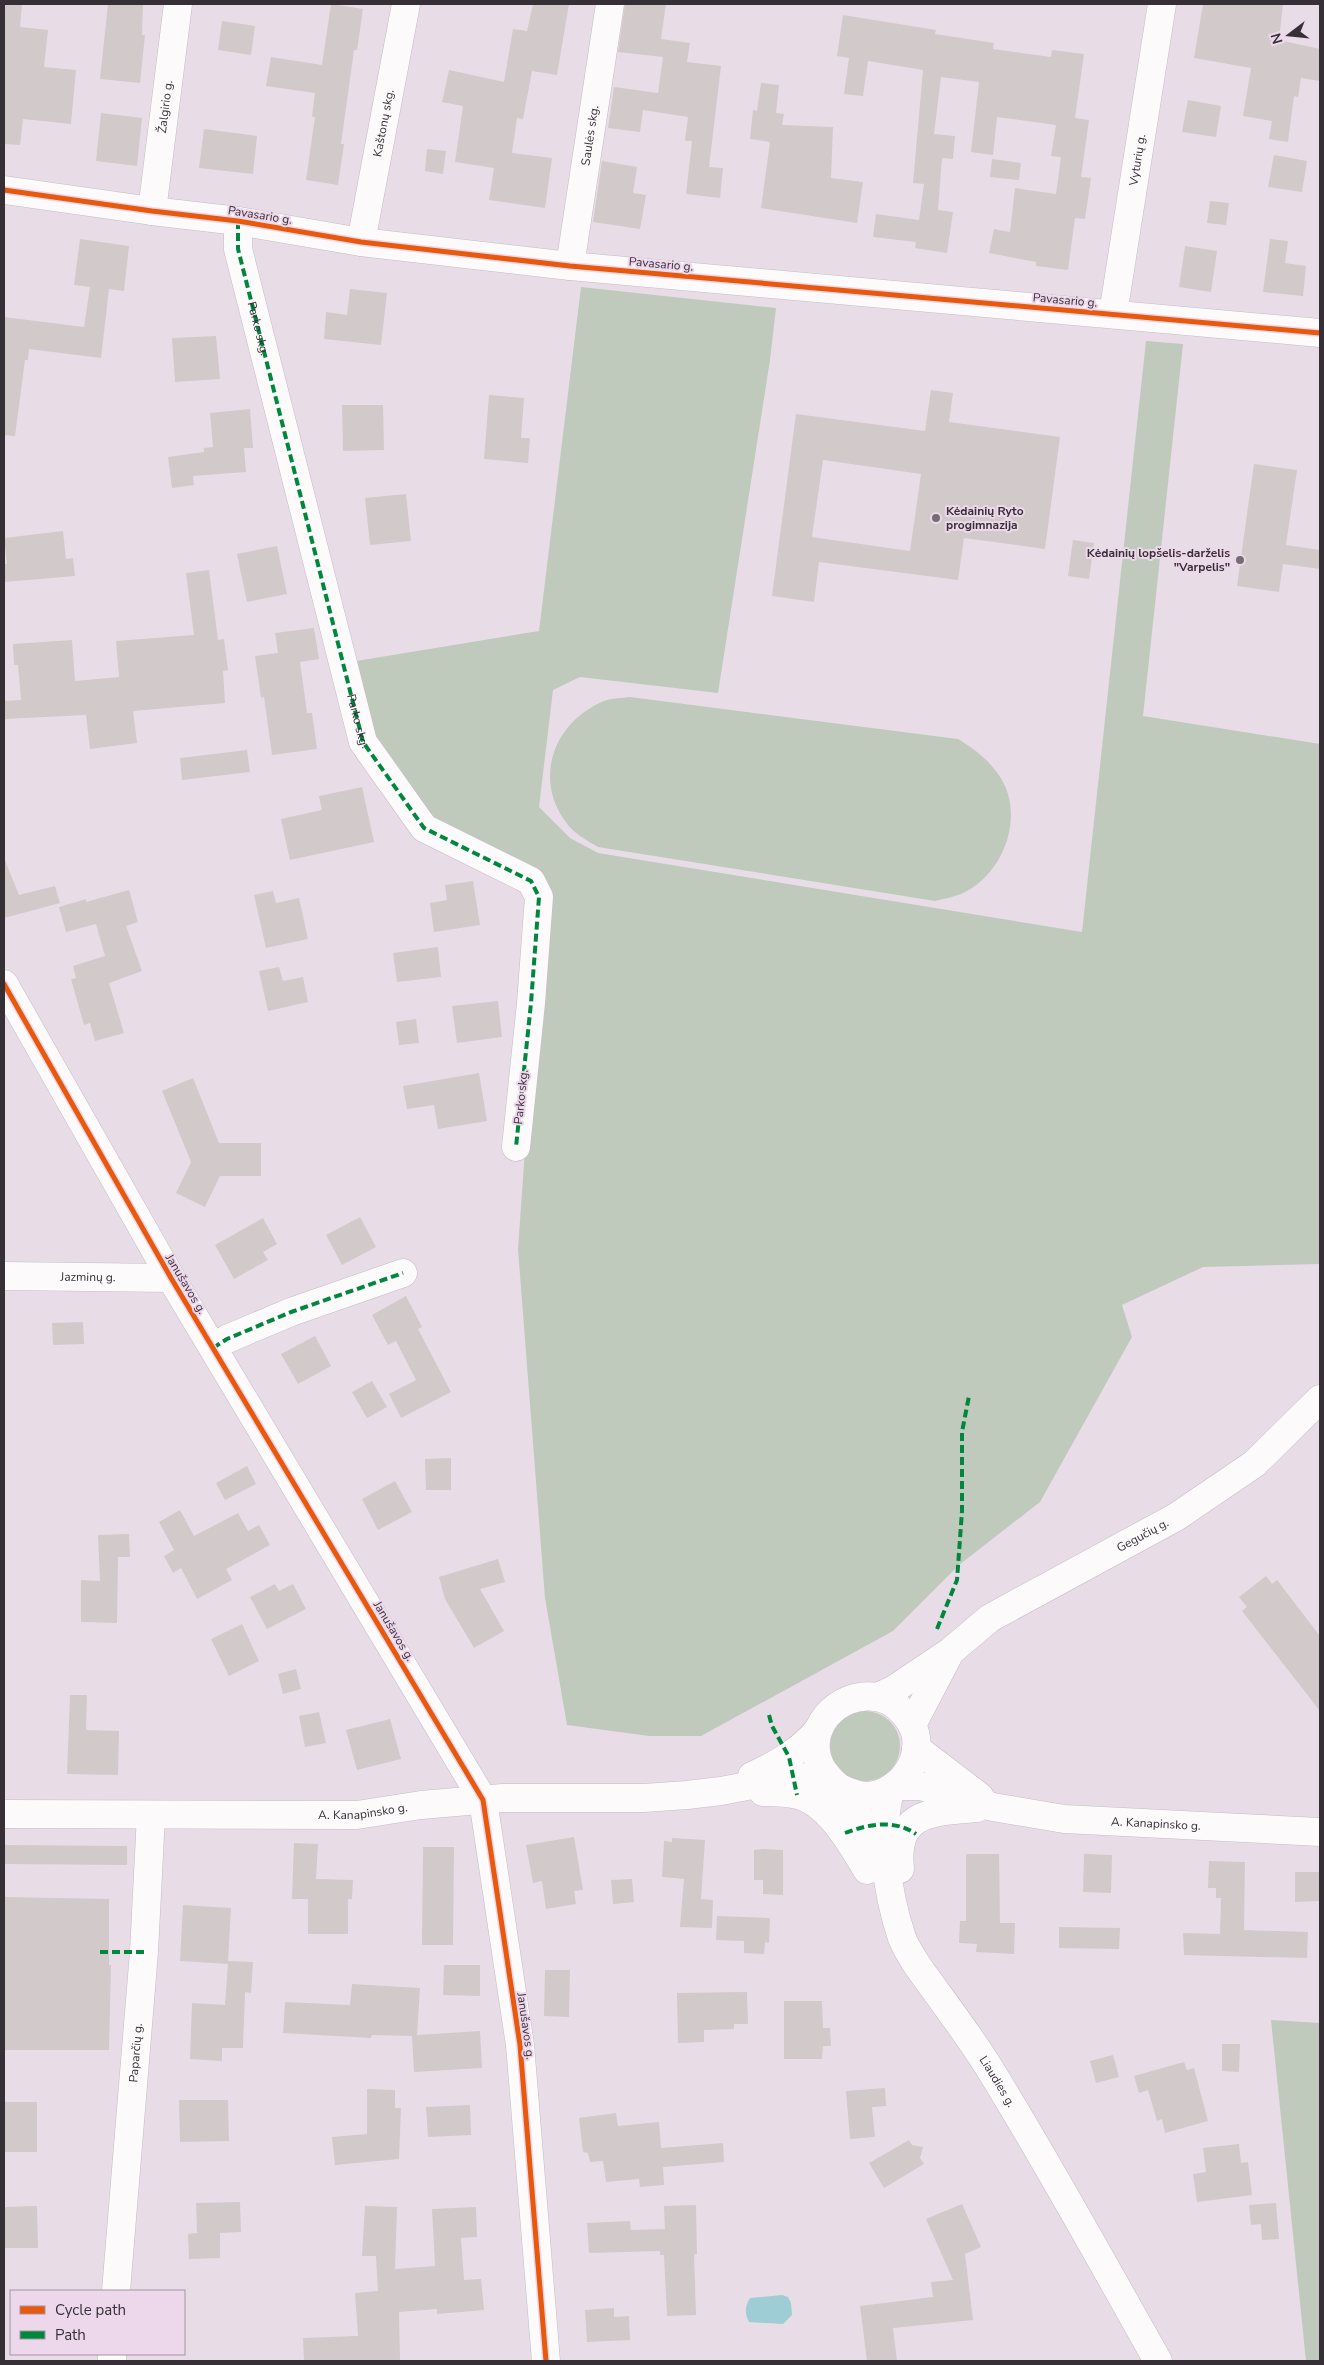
<svg xmlns="http://www.w3.org/2000/svg" width="1324" height="2365" viewBox="0 0 1324 2365" font-family="'Nunito Sans',sans-serif">
<rect width="100%" height="100%" fill="#e8dde7"/>
<g fill="#bfcabd">
<path d="M 581,287 L 776,308 L 770,360 L 718,693 L 580,677 L 553,690 L 539,807 L 570,838 L 598,853 L 1082,932 L 1146,341 L 1183,344 L 1143,716 L 1320,744 L 1320,1264 L 1203,1267 L 1122,1305 L 1132,1337 L 1040,1502 L 959,1565 L 893,1631 L 701,1736 L 649,1736 L 567,1725 L 545,1598 L 518,1249 L 526,1135 L 545,1005 L 548,900 L 514,859 L 434,817 L 375,742 L 356,661 L 539,631 Z"/>
<path d="M 630,697 L 958,739 C 974,749 987,758 998,774 C 1027,813 1004,876 961,894 C 953,897 943,899 935,901 L 598,847 C 586,840 573,833 565,821 C 533,777 555,721 604,701 C 612,698 622,698 630,697 Z"/>
<circle cx="865" cy="1746" r="35"/>
<path d="M 1271,2020 L 1320,2023 L 1320,2361 L 1306,2361 Z"/>
</g>
<path fill="#9fcdd5" d="M 782,2295 L 788,2297 L 791,2303 L 792,2315 L 783,2324 L 749,2322 C 744,2312 745,2307 750,2298 Z"/>
<g fill="#d2c9ca" fill-rule="evenodd">
<path d="M 4,4 L 22,4 L 20,27 L 48,30 L 44,67 L 76,70 L 71,124 L 23,119 L 20,145 L 4,144 Z"/>
<path d="M 108,4 L 143,4 L 142,35 L 145,35 L 140,83 L 100,79 Z"/>
<path d="M 331,4 L 363,9 L 357,50 L 354,50 L 341,144 L 344,144 L 338,185 L 306,180 L 315,117 L 312,117 L 315,93 L 266,86 L 271,57 L 322,65 Z"/>
<path d="M 533,4 L 569,4 L 557,75 L 532,71 L 523,119 L 517,118 L 512,153 L 552,158 L 545,208 L 489,200 L 494,168 L 455,162 L 463,106 L 442,102 L 449,70 L 504,82 L 513,29 L 527,31 Z"/>
<path d="M 625,4 L 666,4 L 661,39 L 690,43 L 687,62 L 721,66 L 709,167 L 723,168 L 720,198 L 686,194 L 692,141 L 685,141 L 688,117 L 643,110 L 640,132 L 608,128 L 614,87 L 658,93 L 663,57 L 618,52 Z"/>
<path d="M 1203,4 L 1283,4 L 1279,40 L 1320,49 L 1320,81 L 1301,78 L 1298,97 L 1294,96 L 1288,142 L 1269,139 L 1272,121 L 1243,116 L 1251,68 L 1194,58 Z"/>
<path d="M 843,15 L 936,30 L 935,34 L 994,43 L 993,49 L 1051,57 L 1052,50 L 1084,54 L 1075,118 L 1089,120 L 1081,177 L 1091,178 L 1085,219 L 1075,218 L 1068,270 L 1036,266 L 1036,262 L 989,253 L 994,229 L 1010,232 L 1015,188 L 1056,194 L 1061,157 L 1051,156 L 1056,125 L 997,117 L 993,155 L 971,152 L 979,82 L 941,77 L 934,134 L 955,136 L 953,159 L 942,158 L 938,210 L 953,212 L 947,253 L 915,248 L 916,242 L 873,237 L 876,214 L 919,220 L 924,184 L 913,183 L 923,70 L 868,61 L 863,96 L 844,94 L 849,58 L 837,56 Z"/>
<path d="M 222,21 L 255,26 L 251,55 L 218,50 Z"/>
<path d="M 761,83 L 779,85 L 776,113 L 784,114 L 782,125 L 833,127 L 831,178 L 863,182 L 857,223 L 761,208 L 770,142 L 750,139 L 753,110 L 757,111 Z"/>
<path d="M 1188,100 L 1221,106 L 1216,137 L 1182,132 Z"/>
<path d="M 101,113 L 142,118 L 137,166 L 96,161 Z"/>
<path d="M 204,129 L 257,136 L 253,174 L 199,168 Z"/>
<path d="M 427,149 L 446,151 L 443,174 L 425,171 Z"/>
<path d="M 1274,155 L 1307,161 L 1302,192 L 1268,187 Z"/>
<path d="M 992,159 L 1021,163 L 1019,180 L 990,177 Z"/>
<path d="M 602,161 L 637,167 L 633,193 L 646,195 L 640,229 L 593,222 Z"/>
<path d="M 1210,201 L 1229,203 L 1226,225 L 1207,223 Z"/>
<path d="M 80,239 L 129,246 L 124,291 L 109,289 L 101,358 L 29,349 L 28,360 L 25,360 L 15,436 L 4,435 L 4,317 L 84,327 L 90,287 L 74,285 Z"/>
<path d="M 1270,239 L 1288,241 L 1285,263 L 1306,266 L 1303,296 L 1263,292 Z"/>
<path d="M 1185,246 L 1217,251 L 1211,292 L 1179,287 Z"/>
<path d="M 350,289 L 387,293 L 381,345 L 324,339 L 326,312 L 347,315 Z"/>
<path d="M 216,336 L 220,379 L 175,382 L 172,338 Z"/>
<path d="M 931,390 L 953,393 L 949,422 L 1060,437 L 1045,549 L 964,538 L 958,580 L 819,562 L 814,602 L 772,596 L 796,414 L 925,431 ZM 823,460 L 921,474 L 910,551 L 812,537 Z"/>
<path d="M 489,395 L 524,398 L 521,438 L 530,438 L 528,463 L 484,459 Z"/>
<path d="M 342,405 L 383,405 L 384,450 L 343,451 Z"/>
<path d="M 250,409 L 253,448 L 244,448 L 246,472 L 193,476 L 194,485 L 172,488 L 168,457 L 204,452 L 204,448 L 213,447 L 210,413 Z"/>
<path d="M 1254,464 L 1297,470 L 1286,545 L 1320,550 L 1320,569 L 1283,564 L 1279,592 L 1237,586 Z"/>
<path d="M 406,494 L 411,541 L 370,545 L 365,498 Z"/>
<path d="M 63,531 L 66,559 L 73,558 L 75,576 L 4,582 L 4,564 L 7,564 L 4,538 Z"/>
<path d="M 1073,540 L 1094,543 L 1089,579 L 1068,576 Z"/>
<path d="M 277,546 L 287,594 L 247,602 L 237,554 Z"/>
<path d="M 209,570 L 218,640 L 224,639 L 228,670 L 223,671 L 225,703 L 133,711 L 137,743 L 90,749 L 86,715 L 4,719 L 4,701 L 21,700 L 18,665 L 14,665 L 13,644 L 72,640 L 75,681 L 119,677 L 116,641 L 194,635 L 186,573 Z"/>
<path d="M 314,628 L 319,659 L 300,662 L 307,713 L 312,713 L 317,749 L 272,755 L 264,697 L 261,698 L 255,656 L 278,653 L 275,633 Z"/>
<path d="M 247,750 L 250,772 L 182,780 L 180,758 Z"/>
<path d="M 362,787 L 374,842 L 290,860 L 281,819 L 322,810 L 319,796 Z"/>
<path d="M 4,858 L 19,895 L 55,886 L 60,903 L 4,918 Z"/>
<path d="M 473,881 L 480,925 L 434,932 L 430,903 L 447,900 L 445,885 Z"/>
<path d="M 129,890 L 138,922 L 126,926 L 142,971 L 109,983 L 124,1033 L 95,1041 L 90,1023 L 84,1025 L 71,979 L 76,978 L 73,966 L 105,956 L 96,924 L 66,932 L 59,907 L 86,899 L 86,902 Z"/>
<path d="M 273,891 L 276,903 L 299,898 L 308,939 L 266,948 L 254,895 Z"/>
<path d="M 438,947 L 441,977 L 397,982 L 393,953 Z"/>
<path d="M 279,967 L 283,981 L 303,977 L 308,1002 L 268,1011 L 259,971 Z"/>
<path d="M 498,1001 L 502,1037 L 457,1043 L 452,1006 Z"/>
<path d="M 416,1019 L 419,1043 L 399,1045 L 396,1022 Z"/>
<path d="M 479,1073 L 487,1121 L 438,1129 L 434,1105 L 407,1109 L 403,1086 Z"/>
<path d="M 193,1078 L 219,1143 L 261,1143 L 261,1176 L 220,1176 L 205,1207 L 176,1193 L 191,1162 L 162,1091 Z"/>
<path d="M 360,1217 L 376,1247 L 342,1265 L 326,1235 Z"/>
<path d="M 263,1218 L 277,1244 L 263,1252 L 268,1260 L 234,1279 L 215,1245 Z"/>
<path d="M 406,1296 L 422,1327 L 418,1329 L 451,1392 L 401,1418 L 389,1394 L 416,1380 L 396,1341 L 388,1345 L 372,1315 Z"/>
<path d="M 83,1322 L 84,1344 L 53,1345 L 52,1323 Z"/>
<path d="M 315,1336 L 331,1366 L 298,1384 L 281,1354 Z"/>
<path d="M 372,1381 L 387,1407 L 367,1418 L 352,1392 Z"/>
<path d="M 451,1458 L 451,1490 L 426,1490 L 425,1459 Z"/>
<path d="M 247,1466 L 256,1484 L 225,1500 L 216,1483 Z"/>
<path d="M 395,1481 L 412,1512 L 378,1530 L 362,1499 Z"/>
<path d="M 180,1510 L 194,1536 L 238,1513 L 248,1531 L 259,1525 L 270,1545 L 226,1569 L 232,1580 L 197,1599 L 181,1568 L 173,1573 L 164,1556 L 174,1550 L 159,1522 Z"/>
<path d="M 129,1534 L 130,1557 L 118,1557 L 117,1623 L 81,1622 L 81,1580 L 100,1581 L 98,1535 Z"/>
<path d="M 498,1559 L 505,1582 L 480,1589 L 504,1631 L 474,1648 L 445,1599 L 439,1577 Z"/>
<path d="M 1266,1576 L 1272,1584 L 1277,1580 L 1320,1636 L 1320,1711 L 1242,1611 L 1247,1607 L 1239,1597 Z"/>
<path d="M 275,1584 L 279,1591 L 293,1584 L 306,1609 L 267,1629 L 250,1597 Z"/>
<path d="M 242,1624 L 259,1661 L 229,1676 L 211,1639 Z"/>
<path d="M 296,1669 L 301,1689 L 283,1694 L 278,1674 Z"/>
<path d="M 70,1695 L 87,1695 L 86,1730 L 119,1731 L 118,1775 L 67,1774 Z"/>
<path d="M 319,1712 L 326,1743 L 305,1747 L 299,1716 Z"/>
<path d="M 390,1719 L 401,1759 L 357,1770 L 346,1730 Z"/>
<path d="M 574,1837 L 583,1890 L 574,1891 L 576,1904 L 546,1909 L 542,1881 L 533,1883 L 526,1845 Z"/>
<path d="M 672,1838 L 705,1840 L 701,1899 L 713,1900 L 712,1928 L 680,1927 L 684,1879 L 662,1877 L 664,1841 L 672,1842 Z"/>
<path d="M 294,1843 L 318,1844 L 316,1879 L 353,1880 L 352,1899 L 348,1899 L 348,1934 L 308,1934 L 308,1899 L 292,1899 Z"/>
<path d="M 4,1845 L 127,1846 L 127,1865 L 4,1864 Z"/>
<path d="M 423,1847 L 454,1847 L 453,1945 L 422,1945 Z"/>
<path d="M 763,1849 L 783,1850 L 783,1895 L 763,1894 L 763,1880 L 754,1880 L 754,1850 Z"/>
<path d="M 966,1854 L 999,1854 L 1000,1923 L 1015,1923 L 1014,1954 L 976,1952 L 977,1944 L 959,1943 L 960,1921 L 966,1921 Z"/>
<path d="M 1084,1854 L 1112,1855 L 1111,1893 L 1083,1892 Z"/>
<path d="M 1209,1861 L 1245,1862 L 1244,1930 L 1308,1932 L 1307,1958 L 1184,1955 L 1183,1933 L 1220,1934 L 1221,1898 L 1216,1898 L 1216,1888 L 1208,1888 Z"/>
<path d="M 1295,1872 L 1320,1872 L 1320,1901 L 1295,1902 Z"/>
<path d="M 632,1879 L 634,1902 L 613,1904 L 611,1880 Z"/>
<path d="M 4,1897 L 109,1899 L 109,1965 L 111,1965 L 109,2050 L 4,2050 Z"/>
<path d="M 183,1905 L 231,1908 L 228,1961 L 253,1962 L 251,1993 L 245,1992 L 243,2048 L 222,2048 L 222,2061 L 190,2059 L 192,2003 L 225,2005 L 228,1964 L 180,1961 Z"/>
<path d="M 717,1916 L 770,1918 L 769,1943 L 765,1942 L 764,1954 L 744,1953 L 744,1941 L 716,1940 Z"/>
<path d="M 1059,1927 L 1120,1928 L 1119,1949 L 1059,1948 Z"/>
<path d="M 444,1965 L 480,1965 L 480,1996 L 443,1995 Z"/>
<path d="M 545,1970 L 570,1970 L 569,2017 L 544,2016 Z"/>
<path d="M 352,1984 L 420,1988 L 417,2035 L 480,2031 L 482,2068 L 414,2072 L 412,2036 L 372,2035 L 371,2038 L 283,2033 L 285,2002 L 350,2005 Z"/>
<path d="M 747,1992 L 748,2024 L 734,2024 L 734,2029 L 704,2030 L 704,2042 L 678,2043 L 677,1993 Z"/>
<path d="M 784,2001 L 822,2001 L 823,2028 L 830,2028 L 831,2046 L 823,2046 L 822,2059 L 784,2059 Z"/>
<path d="M 1222,2044 L 1240,2044 L 1239,2072 L 1222,2071 Z"/>
<path d="M 1113,2055 L 1119,2077 L 1096,2083 L 1090,2061 Z"/>
<path d="M 1184,2062 L 1187,2070 L 1194,2068 L 1208,2121 L 1165,2133 L 1162,2119 L 1157,2121 L 1148,2090 L 1139,2093 L 1134,2076 Z"/>
<path d="M 885,2088 L 886,2106 L 872,2107 L 875,2137 L 850,2139 L 846,2091 Z"/>
<path d="M 367,2089 L 395,2090 L 395,2108 L 401,2108 L 399,2159 L 335,2165 L 332,2137 L 367,2134 Z"/>
<path d="M 179,2100 L 228,2100 L 229,2141 L 180,2142 Z"/>
<rect x="4" y="2102" width="33" height="50"/>
<path d="M 470,2105 L 471,2135 L 428,2137 L 426,2107 Z"/>
<path d="M 616,2113 L 618,2126 L 659,2122 L 661,2148 L 723,2143 L 724,2162 L 663,2167 L 664,2185 L 640,2187 L 639,2179 L 606,2182 L 603,2161 L 590,2162 L 588,2153 L 583,2152 L 579,2118 Z"/>
<path d="M 909,2140 L 912,2145 L 923,2147 L 920,2158 L 924,2164 L 884,2188 L 869,2163 Z"/>
<path d="M 1239,2144 L 1241,2163 L 1248,2162 L 1252,2195 L 1197,2202 L 1193,2174 L 1206,2172 L 1203,2148 Z"/>
<path d="M 240,2202 L 241,2232 L 220,2233 L 220,2258 L 189,2259 L 188,2234 L 197,2233 L 196,2203 Z"/>
<path d="M 1276,2203 L 1279,2239 L 1262,2240 L 1261,2224 L 1251,2225 L 1249,2205 Z"/>
<path d="M 962,2204 L 981,2247 L 965,2254 L 973,2320 L 893,2328 L 897,2361 L 867,2361 L 860,2306 L 933,2297 L 931,2282 L 953,2280 L 926,2219 Z"/>
<path d="M 696,2205 L 697,2254 L 694,2254 L 696,2315 L 667,2316 L 664,2255 L 660,2255 L 660,2251 L 589,2253 L 587,2223 L 630,2221 L 631,2230 L 665,2229 L 664,2206 Z"/>
<path d="M 37,2206 L 38,2248 L 4,2248 L 4,2207 Z"/>
<path d="M 365,2206 L 397,2207 L 395,2269 L 435,2266 L 432,2209 L 476,2207 L 477,2237 L 461,2238 L 464,2280 L 481,2279 L 484,2310 L 437,2314 L 437,2309 L 399,2312 L 400,2361 L 304,2361 L 303,2338 L 358,2336 L 355,2293 L 378,2291 L 376,2256 L 362,2256 Z"/>
<path d="M 614,2308 L 614,2317 L 629,2316 L 630,2340 L 587,2342 L 585,2310 Z"/>
</g>
<g fill="none" stroke-linecap="round" stroke-linejoin="round">
<defs>
<g id="minor">
<path d="M 4,190 L 152,211 L 238,221 L 361,242 L 570,266 L 1320,333"/>
<path id="s1" d="M 152,211 L 178,4"/>
<path id="s2" d="M 238,221 L 238,249 L 363,742 L 424,828 L 531,881 L 539,897 L 531,1003 L 516,1147"/>
<path id="s3" d="M 361,242 L 406,4"/>
<path id="s4" d="M 570,266 L 610,4"/>
<path id="s5" d="M 1113,314 L 1162,4"/>
<path d="M 4,984 L 171,1278 L 483,1800 L 520,2045 L 546,2361"/>
<path id="s6" d="M 4,1276 L 171,1278"/>
<path d="M 213,1348 L 227,1339 L 291,1312 L 403,1273"/>
<path id="s7" d="M 877,1697 L 893,1690 L 951,1651 L 990,1618 L 1176,1517 L 1254,1464 L 1320,1399"/>
<path d="M 912,1725 L 948,1656"/>
<path d="M 916,1748 L 980,1797"/>
<path d="M 752,1776 C 778,1764 801,1751 819,1729"/>
<path id="s8" d="M 896,1786 L 921,1786 L 993,1807 L 1064,1819 L 1320,1832"/>
<path d="M 840,1788 C 848,1792 856,1795 865,1796 C 900,1796 929,1755 911,1723 C 903,1710 891,1699 876,1697 C 837,1691 802,1730 821,1767 C 830,1783 847,1792 856,1807 C 867,1825 868,1845 872,1865"/>
<path id="s9" d="M 891,1789 C 877,1831 888,1896 902,1938 C 909,1955 921,1971 932,1986 C 951,2012 971,2039 988,2066 C 1048,2163 1102,2262 1158,2361"/>
<path d="M 763,1792 C 774,1792 787,1792 798,1795 C 829,1803 852,1845 867,1870"/>
<path id="s10" d="M 4,1814 L 357,1815 L 421,1805 L 503,1798 L 644,1798 L 687,1795 L 721,1791 L 794,1777 L 828,1778"/>
<path d="M 900,1869 C 894,1811 932,1812 977,1808"/>
<path id="s11" d="M 116,2291 L 144,1952 L 151,1815"/>
<path d="M 112,2361 L 112,2354"/>
</g>
</defs>
<use href="#minor" stroke="#c4bbc4" stroke-width="29"/>
<use href="#minor" stroke="#fcfafb" stroke-width="28"/>
<g stroke="#00873e" stroke-width="4" stroke-dasharray="8 4" stroke-linecap="butt">
<path d="M 238,221 L 238,249 L 363,742 L 424,828 L 531,881 L 539,897 L 531,1003 L 516,1147"/>
<path d="M 213,1348 L 227,1339 L 291,1312 L 403,1273"/>
<path d="M 937,1629 L 957,1580 L 962,1511 L 962,1432 L 969,1396"/>
<path d="M 769,1715 L 772,1726 L 789,1757 L 797,1795"/>
<path d="M 845,1833 C 869,1824 894,1819 916,1834"/>
<path d="M 100,1952 L 144,1952"/>
</g>
<defs>
<g id="cycleway">
<path d="M 4,190 L 152,211 L 238,221 L 361,242 L 570,266 L 1320,333"/>
<path d="M 4,984 L 171,1278 L 483,1800 L 520,2045 L 546,2361"/>
</g>
</defs>
<use href="#cycleway" stroke="#edd8eb" stroke-width="8"/>
<use href="#cycleway" stroke="#e8590c" stroke-width="5"/>
</g>
<g fill="#756c74" stroke="#edd8eb" stroke-width="2">
<circle cx="936" cy="518" r="5"/>
<circle cx="1240" cy="560" r="5"/>
</g>
<g text-anchor="middle" stroke-width="4" stroke-linejoin="round" paint-order="stroke">
<g font-size="12" fill="#372f36" stroke="#edd8eb">
<text dy="4" stroke="none"><textPath href="#s1" startOffset="105">Žalgirio g.</textPath></text>
<text dy="4" stroke="none"><textPath href="#s3" startOffset="121">Kaštonų skg.</textPath></text>
<text dy="4" stroke="none"><textPath href="#s4" startOffset="132">Saulės skg.</textPath></text>
<text dy="4" stroke="none"><textPath href="#s5" startOffset="156">Vyturių g.</textPath></text>
<text transform="translate(260 215) rotate(9)" y="4">Pavasario g.</text>
<text transform="translate(661 264) rotate(5)" y="4">Pavasario g.</text>
<text transform="translate(1065 300) rotate(5)" y="4">Pavasario g.</text>
<text dy="4" stroke="none"><textPath href="#s2" startOffset="110">Parko skg.</textPath></text>
<text dy="4" stroke="none"><textPath href="#s2" startOffset="515">Parko skg.</textPath></text>
<text transform="translate(521 1097) rotate(-84)" y="4">Parko skg.</text>
<text dy="4" stroke="none"><textPath href="#s6" startOffset="84">Jazminų g.</textPath></text>
<text transform="translate(186 1284) rotate(59)" y="4">Janušavos g.</text>
<text dy="4" stroke="none"><textPath href="#s7" startOffset="312">Gegučių g.</textPath></text>
<text transform="translate(394 1631) rotate(59)" y="4">Janušavos g.</text>
<text dy="4" stroke="none"><textPath href="#s10" startOffset="359">A. Kanapinsko g.</textPath></text>
<text dy="4" stroke="none"><textPath href="#s8" startOffset="264">A. Kanapinsko g.</textPath></text>
<text transform="translate(526 2026) rotate(82)" y="4">Janušavos g.</text>
<text dy="4" stroke="none"><textPath href="#s11" startOffset="239">Paparčių g.</textPath></text>
<text dy="4" stroke="none"><textPath href="#s9" startOffset="324">Liaudies g.</textPath></text>
</g>
<g font-size="12" font-weight="bold" fill="#372f36" stroke="#edd8eb" text-anchor="start">
<text x="946" y="515">Kėdainių Ryto<tspan x="946" dy="14">progimnazija</tspan></text>
<text x="1230" y="557" text-anchor="end">Kėdainių lopšelis-darželis<tspan x="1230" dy="14">"Varpelis"</tspan></text>
</g>
</g>
<rect width="1324" height="2365" fill="none" stroke="#372f36" stroke-width="10"/>
<rect x="10" y="2290" width="175" height="65" fill="#edd8eb" stroke="#a494a3"/>
<rect x="20" y="2306" width="25" height="8" fill="#e8590c" stroke="#a494a3"/>
<text x="55" y="2315" font-size="15" fill="#372f36">Cycle path</text>
<rect x="20" y="2331" width="25" height="8" fill="#00873e" stroke="#a494a3"/>
<text x="55" y="2340" font-size="15" fill="#372f36">Path</text>
<g transform="translate(1289 35) rotate(254)" stroke="#edd8eb" stroke-width="4" paint-order="stroke">
<path d="M0-4L9 19L0 12L-9 19Z" fill="#372f36"/>
<text y="-8" font-size="14" font-weight="bold" text-anchor="middle" fill="#372f36">N</text>
</g>
</svg>
